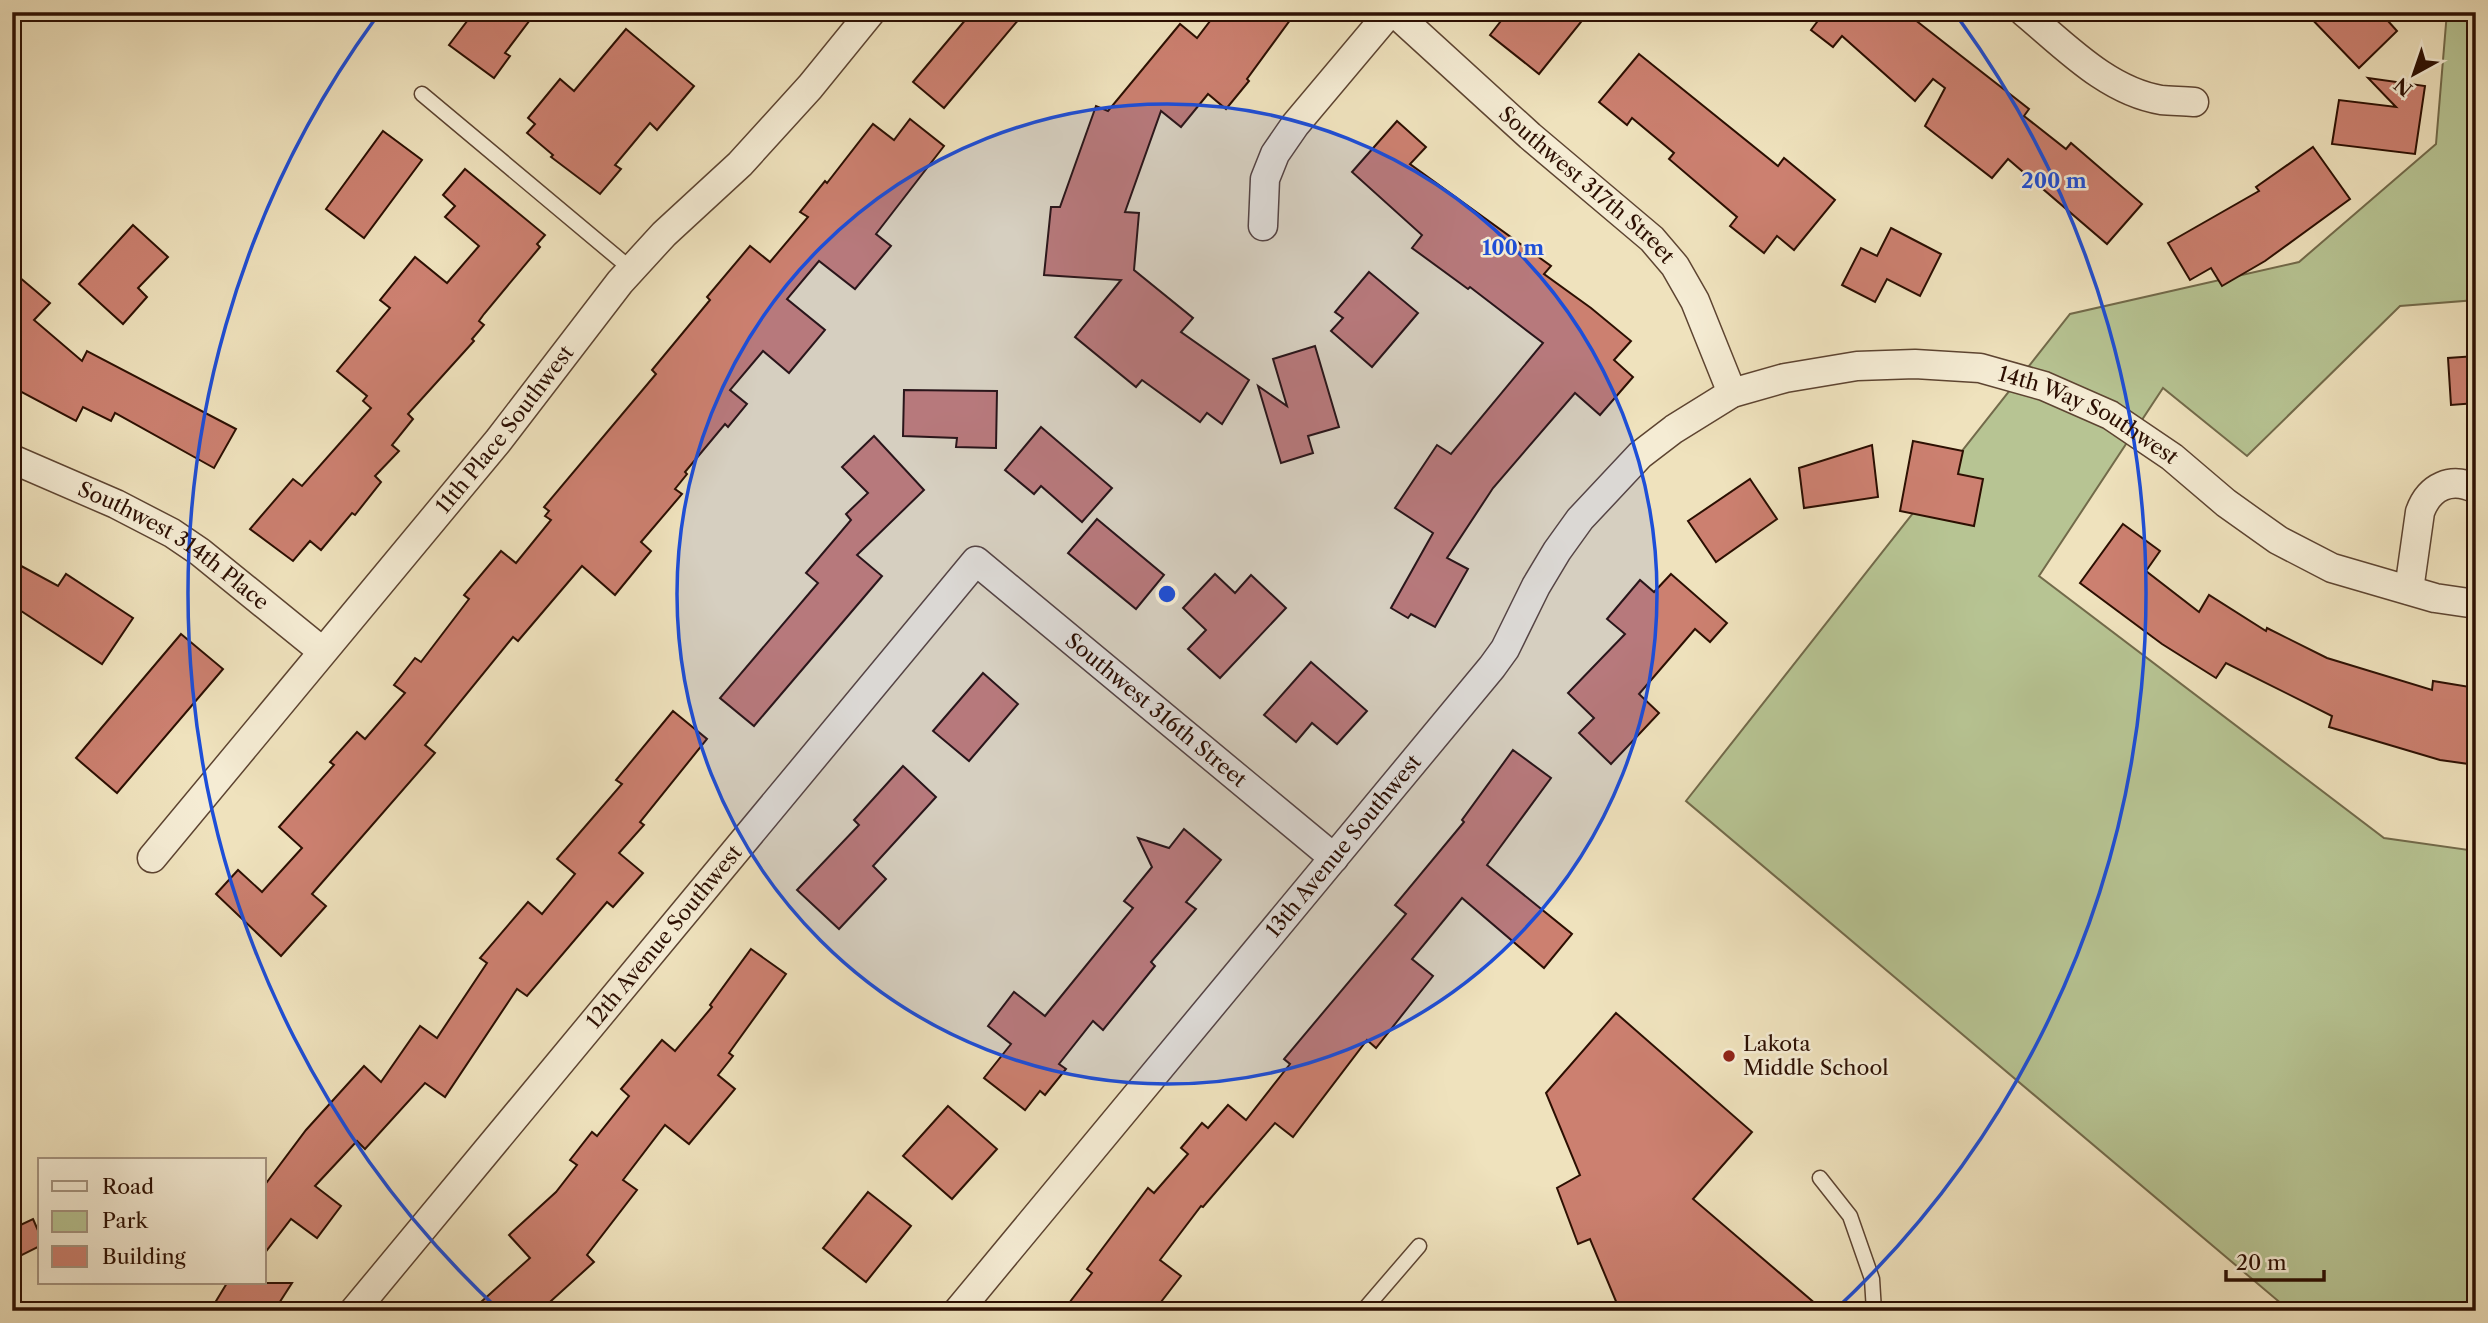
<svg xmlns="http://www.w3.org/2000/svg" width="2488" height="1323" viewBox="0 0 2488 1323" font-family="'Libre Caslon Text',serif">
<rect width="100%" height="100%" fill="#efe2bd"/>
<filter id="stains"><feTurbulence type="fractalNoise" baseFrequency=".00286" numOctaves="4"/><feColorMatrix values="0 0 0 0 .2 0 0 0 0 .09 0 0 0 0 .02 0 0 0 .5 -.17"/></filter>
<radialGradient id="worn" r=".72"><stop offset=".6" stop-color="#630" stop-opacity="0"/><stop offset="1" stop-color="#630" stop-opacity=".3"/></radialGradient>
<path fill="#b7c493" stroke="#726a4a" stroke-width="2" d="M 2447,12 L 2476,12 L 2476,300 L 2400,306 L 2247,456 L 2163,388 L 2039,576 L 2384,838 L 2476,851 L 2476,1311 L 2290,1311 L 1686,801 L 2070,314 L 2299,262 L 2436,144 Z"/>
<g fill="#cc8070" stroke="#2c0f02" stroke-width="2">
<path d="M 474,12 L 536,12 L 505,53 L 510,56 L 494,78 L 449,45 Z"/>
<path d="M 972,12 L 1025,12 L 944,108 L 913,82 Z"/>
<path d="M 1217,12 L 1296,12 L 1247,79 L 1249,81 L 1226,109 L 1208,94 L 1181,127 L 1161,111 L 1125,212 L 1139,213 L 1134,270 L 1193,318 L 1181,332 L 1249,380 L 1222,424 L 1207,413 L 1200,422 L 1142,380 L 1136,387 L 1075,337 L 1121,280 L 1044,275 L 1051,207 L 1060,207 L 1096,106 L 1108,111 L 1180,24 L 1197,38 Z"/>
<path d="M 1508,12 L 1567,12 L 1581,22 L 1539,74 L 1490,35 Z"/>
<path d="M 1813,12 L 1905,12 L 2029,109 L 2024,116 L 2066,149 L 2071,143 L 2142,204 L 2107,244 L 2008,159 L 1992,178 L 1925,126 L 1945,88 L 1933,79 L 1915,101 L 1842,36 L 1833,47 L 1811,30 L 1820,18 Z"/>
<path d="M 2305,12 L 2380,12 L 2397,31 L 2359,68 Z"/>
<path d="M 626,29 L 694,86 L 657,130 L 650,123 L 615,165 L 621,169 L 600,194 L 551,157 L 553,155 L 527,133 L 535,124 L 528,118 L 560,79 L 574,91 Z"/>
<path d="M 1639,54 L 1778,166 L 1784,158 L 1835,200 L 1794,250 L 1777,236 L 1764,253 L 1730,226 L 1737,217 L 1669,159 L 1674,153 L 1632,118 L 1627,125 L 1599,102 Z"/>
<path d="M 2368,78 L 2425,86 L 2415,154 L 2332,144 L 2339,100 L 2396,107 Z"/>
<path d="M 910,119 L 944,146 L 876,234 L 891,246 L 855,289 L 819,261 L 787,299 L 825,330 L 789,373 L 763,351 L 730,390 L 747,404 L 728,427 L 725,424 L 685,472 L 687,474 L 675,489 L 682,494 L 641,542 L 651,551 L 615,595 L 582,566 L 518,641 L 513,637 L 425,745 L 435,753 L 312,894 L 326,906 L 281,956 L 216,894 L 238,870 L 262,892 L 302,848 L 279,827 L 334,765 L 330,762 L 357,732 L 365,739 L 405,693 L 394,685 L 415,658 L 421,662 L 469,599 L 464,595 L 501,551 L 516,563 L 551,520 L 545,516 L 549,511 L 544,507 L 656,374 L 652,370 L 710,300 L 707,297 L 750,246 L 770,262 L 808,217 L 800,212 L 825,181 L 827,183 L 873,124 L 894,140 Z"/>
<path d="M 1397,121 L 1426,147 L 1410,164 L 1551,266 L 1544,274 L 1591,308 L 1631,341 L 1614,360 L 1633,377 L 1600,415 L 1575,393 L 1493,488 L 1447,558 L 1468,569 L 1435,627 L 1411,614 L 1408,618 L 1391,608 L 1433,533 L 1395,508 L 1437,445 L 1451,454 L 1543,343 L 1470,287 L 1468,289 L 1412,248 L 1422,235 L 1352,172 Z"/>
<path d="M 383,131 L 422,160 L 364,238 L 326,209 Z"/>
<path d="M 2313,147 L 2350,199 L 2265,261 L 2222,286 L 2211,268 L 2190,280 L 2168,243 L 2259,191 L 2256,187 Z"/>
<path d="M 465,169 L 545,235 L 537,244 L 540,247 L 484,314 L 479,321 L 484,325 L 472,339 L 474,341 L 408,414 L 413,419 L 392,445 L 399,451 L 375,476 L 381,482 L 355,515 L 352,513 L 321,550 L 310,541 L 293,561 L 250,529 L 293,479 L 302,486 L 371,408 L 363,401 L 367,396 L 337,371 L 390,308 L 380,300 L 415,257 L 447,283 L 479,246 L 445,217 L 455,206 L 443,195 Z"/>
<path d="M 133,225 L 168,257 L 138,288 L 147,297 L 123,324 L 79,284 Z"/>
<path d="M 1891,228 L 1941,254 L 1920,296 L 1887,279 L 1875,302 L 1842,285 L 1861,248 L 1877,256 Z"/>
<path d="M 12,271 L 50,303 L 34,320 L 82,361 L 87,351 L 236,429 L 214,468 L 115,413 L 111,421 L 83,407 L 76,421 L 12,387 Z"/>
<path d="M 1369,272 L 1418,313 L 1372,367 L 1331,331 L 1343,318 L 1335,312 Z"/>
<path d="M 1315,346 L 1339,427 L 1308,436 L 1313,453 L 1281,463 L 1258,386 L 1287,406 L 1273,359 Z"/>
<path d="M 2476,356 L 2476,403 L 2451,405 L 2448,358 Z"/>
<path d="M 904,390 L 997,391 L 996,448 L 956,447 L 957,438 L 903,436 Z"/>
<path d="M 1041,427 L 1112,488 L 1082,522 L 1041,486 L 1034,494 L 1005,470 Z"/>
<path d="M 874,436 L 924,490 L 857,555 L 882,576 L 754,726 L 720,698 L 818,583 L 806,573 L 851,520 L 846,514 L 868,493 L 842,467 Z"/>
<path d="M 1913,441 L 1963,451 L 1958,474 L 1983,479 L 1974,526 L 1900,511 Z"/>
<path d="M 1872,445 L 1878,497 L 1804,508 L 1799,468 Z"/>
<path d="M 1750,479 L 1777,519 L 1716,562 L 1688,521 Z"/>
<path d="M 1097,519 L 1164,575 L 1136,609 L 1068,553 Z"/>
<path d="M 2123,524 L 2160,551 L 2146,571 L 2199,612 L 2209,595 L 2266,631 L 2267,628 L 2327,658 L 2432,690 L 2433,681 L 2476,688 L 2476,765 L 2440,760 L 2329,727 L 2332,716 L 2226,663 L 2216,678 L 2162,644 L 2080,583 Z"/>
<path d="M 12,561 L 58,586 L 66,574 L 133,618 L 102,664 L 12,605 Z"/>
<path d="M 1215,574 L 1235,593 L 1251,575 L 1286,608 L 1220,678 L 1188,649 L 1206,630 L 1183,608 Z"/>
<path d="M 1671,574 L 1727,623 L 1710,642 L 1695,629 L 1639,694 L 1659,713 L 1611,764 L 1579,733 L 1594,718 L 1568,693 L 1625,634 L 1607,619 L 1640,580 L 1654,592 Z"/>
<path d="M 181,634 L 223,669 L 117,793 L 76,758 Z"/>
<path d="M 1311,662 L 1367,711 L 1337,744 L 1312,723 L 1296,742 L 1264,715 Z"/>
<path d="M 983,673 L 1018,704 L 969,761 L 933,731 Z"/>
<path d="M 673,711 L 707,739 L 640,822 L 644,825 L 619,853 L 643,873 L 613,907 L 607,902 L 527,996 L 517,989 L 445,1097 L 425,1083 L 365,1149 L 357,1141 L 315,1186 L 341,1206 L 317,1238 L 291,1219 L 264,1254 L 264,1186 L 306,1130 L 364,1066 L 381,1082 L 420,1026 L 437,1038 L 487,963 L 480,958 L 528,902 L 542,914 L 575,874 L 557,859 L 622,784 L 616,780 Z"/>
<path d="M 1513,750 L 1551,778 L 1487,865 L 1572,934 L 1544,968 L 1462,898 L 1412,959 L 1433,976 L 1376,1048 L 1367,1040 L 1293,1137 L 1275,1123 L 1203,1207 L 1201,1206 L 1160,1260 L 1181,1276 L 1154,1311 L 1063,1311 L 1092,1273 L 1087,1269 L 1148,1188 L 1154,1193 L 1188,1154 L 1181,1148 L 1202,1123 L 1208,1128 L 1228,1105 L 1246,1120 L 1290,1064 L 1284,1059 L 1406,914 L 1395,905 L 1464,822 L 1462,820 Z"/>
<path d="M 903,766 L 936,797 L 873,866 L 886,879 L 839,929 L 797,890 L 859,825 L 854,820 Z"/>
<path d="M 1184,829 L 1221,860 L 1186,902 L 1196,909 L 1151,962 L 1155,966 L 1103,1030 L 1093,1021 L 1059,1064 L 1066,1069 L 1045,1095 L 1040,1091 L 1025,1110 L 984,1078 L 1011,1044 L 988,1026 L 1014,992 L 1045,1016 L 1133,908 L 1124,901 L 1152,867 L 1138,838 L 1169,848 Z"/>
<path d="M 751,949 L 786,974 L 729,1053 L 733,1056 L 718,1075 L 735,1089 L 689,1144 L 665,1125 L 623,1180 L 637,1190 L 587,1255 L 594,1262 L 540,1311 L 471,1311 L 530,1258 L 509,1235 L 556,1192 L 577,1165 L 570,1160 L 592,1132 L 597,1136 L 629,1096 L 621,1089 L 662,1040 L 675,1051 L 712,1007 L 710,1005 Z"/>
<path d="M 1616,1013 L 1752,1132 L 1693,1199 L 1824,1311 L 1620,1311 L 1590,1239 L 1578,1244 L 1557,1188 L 1580,1175 L 1546,1093 Z"/>
<path d="M 948,1106 L 997,1149 L 952,1199 L 903,1156 Z"/>
<path d="M 868,1192 L 911,1226 L 866,1282 L 823,1248 Z"/>
<path d="M 33,1219 L 40,1235 L 40,1246 L 12,1260 L 12,1229 Z"/>
<path d="M 227,1283 L 292,1283 L 274,1311 L 210,1311 Z"/>
</g>
<g fill="none" stroke-linecap="round" stroke-linejoin="round">
<defs>
<g id="service">
<path d="M 422,94 L 631,269"/>
<path d="M 1820,1178 L 1850,1216 L 1872,1279 L 1874,1311"/>
<path d="M 1363,1311 L 1419,1246"/>
</g>
<g id="minor">
<path id="s1" d="M 1394,12 L 1530,136 L 1652,239 L 1675,266 L 1695,301 L 1732,393"/>
<path d="M 2024,12 C 2065,46 2107,91 2161,100 C 2172,101 2183,101 2194,102"/>
<path d="M 1263,226 L 1265,179 L 1275,154 L 1295,125 L 1390,12"/>
<path id="s2" d="M 12,459 L 116,504 L 172,533 L 200,552 L 322,651"/>
<path d="M 2409,590 L 2420,512 C 2429,487 2451,476 2476,489"/>
<path id="s3" d="M 152,858 L 498,441 L 620,282 L 664,234 L 740,164 L 810,87 L 871,12"/>
<path id="s4" d="M 354,1311 L 976,561 L 1334,858"/>
<path id="s5" d="M 958,1311 L 1492,667 L 1505,649 L 1536,586 L 1557,551 L 1580,519 L 1640,455 L 1674,429 L 1732,393 L 1785,378 L 1857,366 L 1915,364 L 1980,368 L 2044,386 L 2110,415 L 2172,457 L 2226,503 L 2278,540 L 2332,568 L 2435,598 L 2476,604"/>
</g>
</defs>
<use href="#service" stroke="#5d4431" stroke-width="17"/>
<use href="#minor" stroke="#5d4431" stroke-width="31"/>
<use href="#service" stroke="#f5ecd4" stroke-width="14"/>
<use href="#minor" stroke="#f5ecd4" stroke-width="28"/>
</g>
<circle cx="1167" cy="594" r="490" fill="#1d4ed8" fill-opacity=".12"/>
<g fill="none" stroke="#1d4ed8" stroke-width="3.5">
<circle cx="1167" cy="594" r="490"/>
<path d="M499 1310A979 979 0 0 1 375 19M1959 19A979 979 0 0 1 1835 1310"/>
</g>
<circle fill="#8f2418" stroke="#f5ecd4" stroke-width="2.5" cx="1729" cy="1056" r="7"/>
<g text-anchor="middle" stroke-width="5" stroke-linejoin="round" paint-order="stroke">
<g font-size="21" fill="#2c0f02" stroke="#f5ecd4">
<text dy="7" stroke="none"><textPath href="#s1" startOffset="259">Southwest 317th Street</textPath></text>
<text dy="7" stroke="none"><textPath href="#s5" startOffset="1578">14th Way Southwest</textPath></text>
<text dy="7" stroke="none"><textPath href="#s3" startOffset="555">11th Place Southwest</textPath></text>
<text dy="7" stroke="none"><textPath href="#s2" startOffset="184">Southwest 314th Place</textPath></text>
<text dy="7" stroke="none"><textPath href="#s4" startOffset="1208">Southwest 316th Street</textPath></text>
<text dy="7" stroke="none"><textPath href="#s5" startOffset="604">13th Avenue Southwest</textPath></text>
<text dy="7" stroke="none"><textPath href="#s4" startOffset="486">12th Avenue Southwest</textPath></text>
</g>
<g font-size="21" fill="#2c0f02" stroke="#f5ecd4" text-anchor="start">
<text x="1743" y="1051">Lakota<tspan x="1743" dy="24">Middle School</tspan></text>
</g>
</g>
<circle cx="1167" cy="594" r="10" fill="#1d4ed8" stroke="#f5ecd4" stroke-width="3.5"/>
<g font-size="21" text-anchor="middle" font-weight="bold" fill="#1d4ed8" stroke="#f5ecd4" stroke-width="5" stroke-linejoin="round" paint-order="stroke">
<text x="2054" y="188">200 m</text>
<text x="1513" y="255">100 m</text>
</g>
<rect width="2488" height="1323" fill="none" stroke="#efe2bd" stroke-width="42"/>
<rect x="14" y="14" width="2460" height="1295" fill="none" stroke="#2c0f02" stroke-width="3.5"/>
<rect x="21" y="21" width="2446" height="1281" fill="none" stroke="#2c0f02" stroke-width="2"/>
<rect x="38" y="1158" width="228" height="126" fill="#f5ecd4" stroke="#a59480" stroke-width="2"/>
<rect x="52" y="1181" width="35" height="10" fill="#f5ecd4" stroke="#a59480" stroke-width="2"/>
<text x="102" y="1194" font-size="21" fill="#2c0f02">Road</text>
<rect x="52" y="1211" width="35" height="21" fill="#b7c493" stroke="#a59480" stroke-width="2"/>
<text x="102" y="1228" font-size="21" fill="#2c0f02">Park</text>
<rect x="52" y="1246" width="35" height="21" fill="#cc8070" stroke="#a59480" stroke-width="2"/>
<text x="102" y="1264" font-size="21" fill="#2c0f02">Building</text>
<g transform="translate(2414 74) rotate(220)" stroke="#f5ecd4" stroke-width="5" paint-order="stroke">
<path d="M0-5L12 26L0 18L-12 26Z" fill="#2c0f02"/>
<text y="-10" font-size="19" font-weight="bold" text-anchor="middle" fill="#2c0f02">N</text>
</g>
<path d="M2226 1270v10h98v-10" fill="none" stroke="#2c0f02" stroke-width="3.5"/>
<text x="2236" y="1270" font-size="21" fill="#2c0f02" stroke="#f5ecd4" stroke-width="5" paint-order="stroke">20 m</text>
<rect width="100%" height="100%" filter="url(#stains)"/>
<rect width="100%" height="100%" fill="url(#worn)"/>
</svg>
